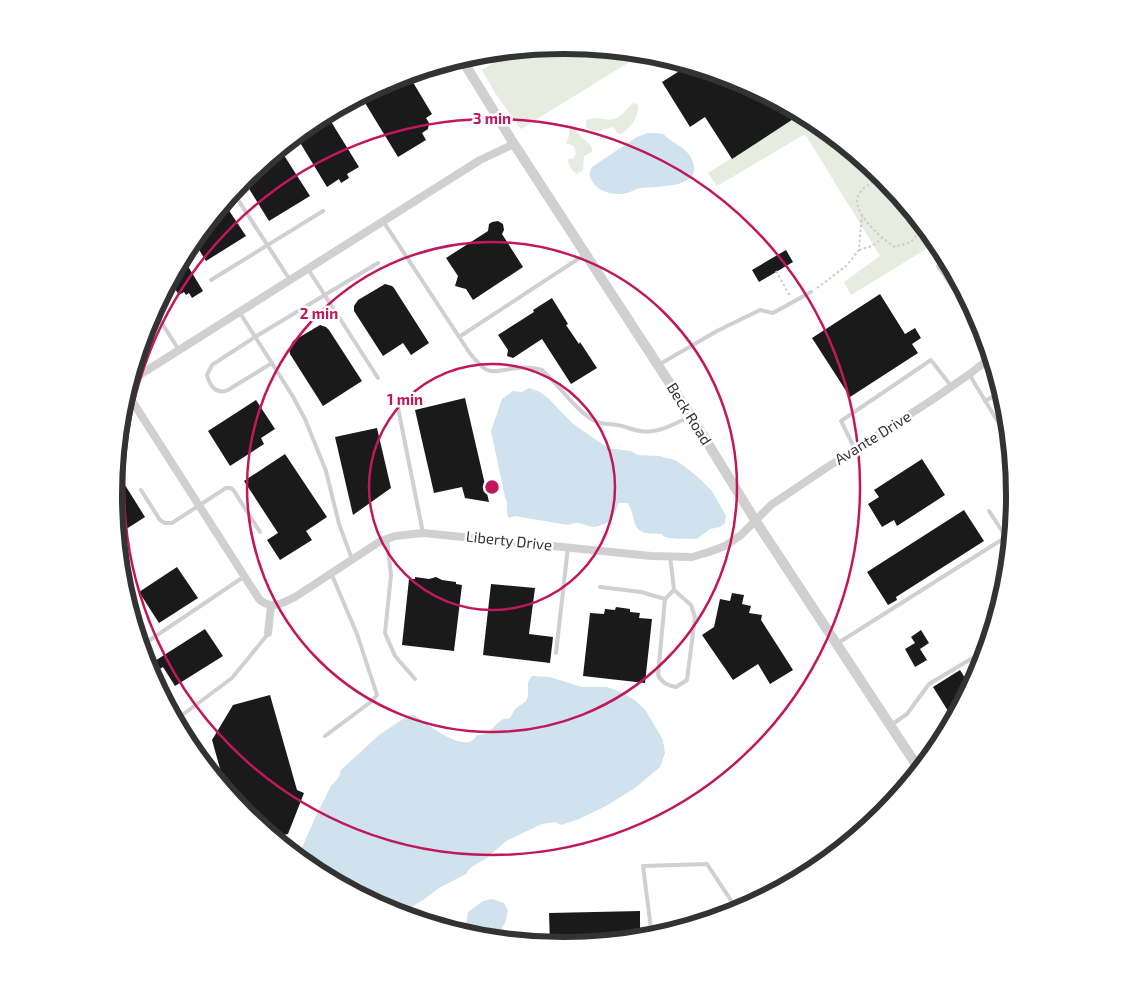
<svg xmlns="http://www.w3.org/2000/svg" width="1128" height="991" viewBox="0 0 1128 991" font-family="'Exo 2',sans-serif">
<rect width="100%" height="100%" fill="#fff"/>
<g fill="#e6ecdf">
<path d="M 564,45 L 644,53 L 521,129 L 497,96 L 482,70 L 513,50 Z"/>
<path d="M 633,103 L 638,105 C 639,118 631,127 621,134 L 617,133 L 615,129 L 613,127 L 593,132 L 586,127 L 586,121 C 595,114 604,122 614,119 C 621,117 628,108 633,103 Z"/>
<path d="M 802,114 L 815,121 L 883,177 L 936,243 L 851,295 L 844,282 L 880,256 L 805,134 L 717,186 L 708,173 Z"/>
<path d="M 572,128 L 576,130 C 581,140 590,141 592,149 L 592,152 L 584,156 L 583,170 L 577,174 C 572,171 568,165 568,159 L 574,158 L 576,154 L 574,146 L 566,143 L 569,136 L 569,130 Z"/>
</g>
<g fill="#cfe2ee">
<path d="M 648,133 C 652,133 660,133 663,134 C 666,136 667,138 669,139 C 677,145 685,148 690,156 C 709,189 658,186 641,188 C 636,188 632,192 627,193 C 615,196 598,192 592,181 C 589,176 589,172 592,167 L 637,137 Z"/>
<path d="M 529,388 L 540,392 L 549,399 L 572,423 L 608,448 L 631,451 L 638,455 L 659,456 L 675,460 L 684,466 L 699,478 L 712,491 L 726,516 L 725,523 L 720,527 L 710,529 L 697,539 C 690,538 672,540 666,537 C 660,536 665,534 659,534 C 652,533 643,535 637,528 C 632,520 634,510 627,503 L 619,503 L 611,521 C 606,523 599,527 594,527 C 582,526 582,520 568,525 L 515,516 L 509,518 C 504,511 510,506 505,497 L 491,431 L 502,399 L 513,391 L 522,392 Z"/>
<path d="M 532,676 L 550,677 L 582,687 L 607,687 L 623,693 L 636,701 L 646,711 L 663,740 L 665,753 L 660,767 L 635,788 L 606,806 L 579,819 L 561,825 L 555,822 L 542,824 L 506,841 L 487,858 L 470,868 L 466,874 L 439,888 L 423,900 L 399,914 L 391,912 L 313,870 L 298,857 L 315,818 L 331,786 L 339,777 L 341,770 L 379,735 L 409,715 L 414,715 C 427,723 466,757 477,735 C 491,735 494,724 502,720 C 504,718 507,719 510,718 L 515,709 L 526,701 L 528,696 L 528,682 Z"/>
<path d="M 492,899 L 504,903 L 508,911 L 505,923 L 495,939 L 468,935 L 466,924 L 468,912 L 483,901 Z"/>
</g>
<g fill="#1a1a1a">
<path d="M 689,65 L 694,66 L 701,77 L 710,71 L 737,79 L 801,114 L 732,159 L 705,117 L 690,127 L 662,82 Z"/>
<path d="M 408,74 L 432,114 L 426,118 L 429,123 L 428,129 L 422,133 L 426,140 L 398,157 L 362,98 L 393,79 Z"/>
<path d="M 327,115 L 359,167 L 347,174 L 349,178 L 341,183 L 339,179 L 327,187 L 296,136 L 313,122 L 314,123 Z"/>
<path d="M 280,149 L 310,196 L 269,221 L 243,179 Z"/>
<path d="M 224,203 L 246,236 L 206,261 L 193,240 Z"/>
<path d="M 498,221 L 503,224 L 504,230 L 502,234 L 523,267 L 473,300 L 466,289 L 455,286 L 458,276 L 446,258 L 488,231 L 489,224 L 492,222 Z"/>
<path d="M 786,250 L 793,262 L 759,282 L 752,270 Z"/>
<path d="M 183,258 L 203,291 L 192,298 L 189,293 L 186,295 L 184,292 L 179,295 L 175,289 L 162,297 Z"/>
<path d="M 385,284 L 392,286 L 394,288 L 429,343 L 411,355 L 403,343 L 383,356 L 354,311 L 354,306 L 358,300 Z"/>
<path d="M 880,294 L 905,334 L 915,328 L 921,338 L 912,344 L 918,353 L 850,397 L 812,338 Z"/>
<path d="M 552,298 L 568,324 L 566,325 L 579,344 L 580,342 L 597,368 L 571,384 L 542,339 L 513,358 L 507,356 L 508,350 L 498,335 L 534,312 L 533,310 Z"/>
<path d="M 320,325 L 326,327 L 329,330 L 362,381 L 323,406 L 290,354 L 289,349 L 293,341 Z"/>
<path d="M 465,398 L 489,502 L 465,498 L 462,487 L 434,493 L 415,410 Z"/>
<path d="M 256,400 L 275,429 L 261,438 L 264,444 L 230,466 L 208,431 Z"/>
<path d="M 377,428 L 391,488 L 353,515 L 335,437 Z"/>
<path d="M 285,454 L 327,517 L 306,531 L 312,540 L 280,560 L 267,540 L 278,533 L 244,481 Z"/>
<path d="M 922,459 L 945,495 L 897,526 L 894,520 L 882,527 L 868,504 L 879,497 L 874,490 Z"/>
<path d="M 125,485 L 145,517 L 117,535 L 114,493 Z"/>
<path d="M 964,510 L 984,541 L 896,597 L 897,600 L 888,605 L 867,572 Z"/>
<path d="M 177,567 L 198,598 L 159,623 L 139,592 Z"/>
<path d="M 415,577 L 429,579 L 436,577 L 442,580 L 456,582 L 456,584 L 462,585 L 454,651 L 402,645 L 409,579 L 415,579 Z"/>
<path d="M 491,584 L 535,588 L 529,634 L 553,637 L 550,663 L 483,655 Z"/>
<path d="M 732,593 L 744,595 L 742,604 L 751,606 L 749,613 L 762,615 L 761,620 L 793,670 L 770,684 L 758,664 L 733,680 L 702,635 L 714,627 L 720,599 L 730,601 Z"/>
<path d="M 616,607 L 630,609 L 630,612 L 640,613 L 639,618 L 652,619 L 645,683 L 583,676 L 590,613 L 604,614 L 605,609 L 615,610 Z"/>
<path d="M 205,629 L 223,656 L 175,686 L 163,667 L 155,672 L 150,664 Z"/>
<path d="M 921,630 L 929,643 L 920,649 L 927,660 L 915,667 L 905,649 L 915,643 L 911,637 Z"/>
<path d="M 960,670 L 970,686 L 953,719 L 933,687 Z"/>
<path d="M 270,695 L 297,790 L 304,793 L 288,834 L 274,837 L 245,814 L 226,790 L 212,740 L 233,705 Z"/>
<path d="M 640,911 L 640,939 L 564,946 L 550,945 L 549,913 Z"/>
</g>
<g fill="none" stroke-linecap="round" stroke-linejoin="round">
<g stroke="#cdcdcd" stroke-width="2" stroke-dasharray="2.5 2.5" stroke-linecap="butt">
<path d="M 882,177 C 874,181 862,187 858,196 C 851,212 883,240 895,247 L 911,242 L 923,227"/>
<path d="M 859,250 L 872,246 L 882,238"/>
<path d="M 776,271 L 790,296"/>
<path d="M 817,288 L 846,266 L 859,250 L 862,214"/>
</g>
<g stroke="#d0d0d0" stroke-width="4">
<path d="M 233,192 L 290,280"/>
<path d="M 383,221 L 469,352 C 489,378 489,371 518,368 C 526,367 534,368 542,370 C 558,384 577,412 595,421 C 602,425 609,423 617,425 C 625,426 632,430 640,431 C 657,434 675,424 691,416"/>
<path d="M 947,261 L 938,266 L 983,333"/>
<path d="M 308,269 L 378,378"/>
<path d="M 211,280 L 323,211"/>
<path d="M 154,311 L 179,350"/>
<path d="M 240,313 L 292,395 L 305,419 L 326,471 L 339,524 L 352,559"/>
<path d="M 459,337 L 584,255"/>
<path d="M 272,363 L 228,390 C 216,395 210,386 207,375 L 212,365 L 255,337 L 378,263"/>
<path d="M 660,364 L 717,331 L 760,310 L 773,313 L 811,292"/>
<path d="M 969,374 L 1009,440"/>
<path d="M 985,401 L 1001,392"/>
<path d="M 398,408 L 423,533"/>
<path d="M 855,449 L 841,421 L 931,360 L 951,386"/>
<path d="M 141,490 L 160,520 L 165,523 L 172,523 L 226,488 L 231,488 L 234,491 L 260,532"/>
<path d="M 387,540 L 391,575 L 385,633 L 395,656 L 415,679"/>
<path d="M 670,556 L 674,590 L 691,605 L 695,617 L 687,680 L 676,687 C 667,685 662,683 658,675 L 665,599 L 674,590"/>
<path d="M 600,587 L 641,592 L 665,599"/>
<path d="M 838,643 L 1006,537 L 989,511"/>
<path d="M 141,646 L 245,576"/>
<path d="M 556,653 L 568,547"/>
<path d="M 174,717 L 181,716 L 232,678 L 268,634"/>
<path d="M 891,725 L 907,714 L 929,684 L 986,650"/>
<path d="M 325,736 L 372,701 L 377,695 L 357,634 L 331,573"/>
<path d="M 652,937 L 643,866 L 707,864 L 738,911"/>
</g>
<g stroke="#d0d0d0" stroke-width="8">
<path d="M 130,381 L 480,160 L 514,144"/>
<path d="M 127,393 L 259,599 C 271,610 282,604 295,597 L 379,542 L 395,536 L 423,533 L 651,556 L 692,557 L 709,552 L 725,546 L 741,535 L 771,505 L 826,468 L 932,400 L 971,373 L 991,357"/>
<path d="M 268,633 L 271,606"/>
</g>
<path stroke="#d0d0d0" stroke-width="10" d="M 461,58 L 514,144 L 691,416 L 755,520 L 919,769"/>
</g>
<g fill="none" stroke="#c2185b" stroke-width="2.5">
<circle cx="492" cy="487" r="123"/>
<circle cx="492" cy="487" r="245"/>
<circle cx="492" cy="487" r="368"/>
</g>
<g text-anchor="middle" stroke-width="5" stroke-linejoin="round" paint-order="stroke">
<g font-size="15" fill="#333" stroke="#fff">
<text transform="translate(689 414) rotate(58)" y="5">Beck Road</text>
<text transform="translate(873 438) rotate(-32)" y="5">Avante Drive</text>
<text transform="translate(509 541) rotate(6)" y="5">Liberty Drive</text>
</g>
</g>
<path d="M0 0H1128V991H0ZM563 54H565A441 441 0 0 1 1006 495V496A441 441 0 0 1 565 937H563A441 441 0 0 1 122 496V495A441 441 0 0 1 563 54Z" fill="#fff" fill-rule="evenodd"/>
<path fill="none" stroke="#333" stroke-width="6" d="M563 54H565A441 441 0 0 1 1006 495V496A441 441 0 0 1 565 937H563A441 441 0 0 1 122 496V495A441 441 0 0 1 563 54Z"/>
<circle cx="492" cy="487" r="8" fill="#c2185b" stroke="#fff" stroke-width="2.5"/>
<g font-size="15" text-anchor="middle" font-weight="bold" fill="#c2185b" stroke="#fff" stroke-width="5" stroke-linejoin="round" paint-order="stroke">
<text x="492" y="124">3 min</text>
<text x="319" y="319">2 min</text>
<text x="405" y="405">1 min</text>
</g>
</svg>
